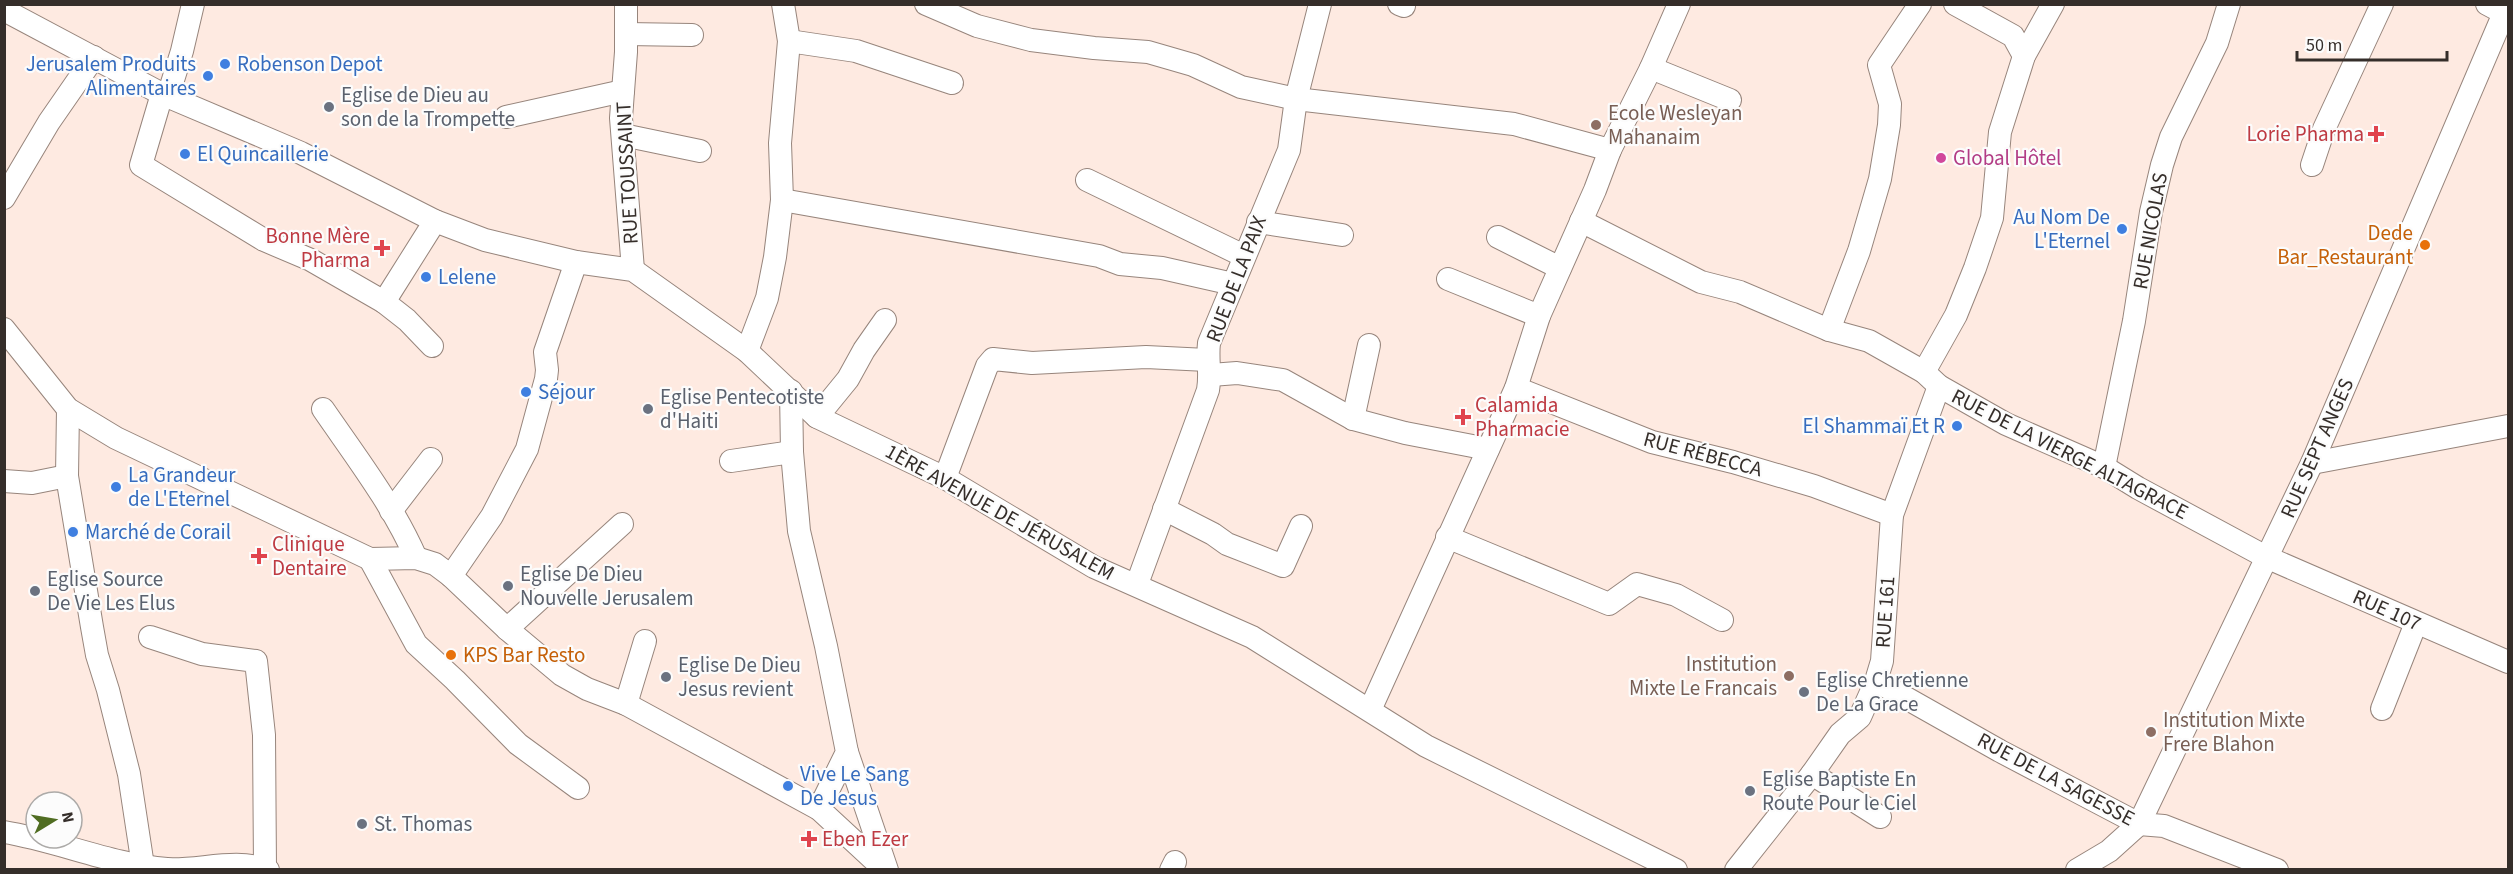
<svg xmlns="http://www.w3.org/2000/svg" width="2513" height="874" viewBox="0 0 2513 874" font-family="'Source Sans 3',sans-serif">
<rect width="100%" height="100%" fill="#feeae1"/>
<g fill="none" stroke-linecap="round" stroke-linejoin="round">
<defs>
<g id="minor">
<path d="M 626,4 L 626,52 L 621,118 L 633,270"/>
<path d="M 926,4 L 977,26 L 1031,40 L 1094,48 L 1148,52 L 1193,65 L 1241,87 L 1296,99 L 1514,124 L 1610,150"/>
<path d="M 1399,4 L 1404,6"/>
<path d="M 1955,4 L 2013,36 L 2024,56"/>
<path d="M 4,10 L 162,94 L 301,153 L 435,221 L 485,240 L 576,262 L 633,270 L 747,351 L 817,417 L 945,478 L 1094,567 L 1252,637 L 1426,746 L 1676,870"/>
<path d="M 626,34 L 692,35"/>
<path d="M 789,41 L 856,51 L 952,83"/>
<path d="M 1651,68 L 1730,100"/>
<path d="M 162,94 L 141,165 L 264,240 L 311,260 L 384,302 L 435,221"/>
<path d="M 168,96 L 182,51 L 193,4"/>
<path d="M 506,117 L 623,91"/>
<path d="M 623,135 L 700,151"/>
<path d="M 2312,165 L 2324,129 L 2382,4"/>
<path d="M 1087,180 L 1244,256"/>
<path d="M 4,198 L 49,122 L 94,57"/>
<path d="M 782,200 L 1099,256 L 1120,264 L 1162,268 L 1233,284"/>
<path d="M 1581,221 L 1701,282 L 1740,292 L 1829,330 L 1869,341 L 1924,372 L 1939,386 L 2006,424 L 2104,467 L 2138,488 L 2266,557 L 2508,662"/>
<path d="M 1258,222 L 1342,235"/>
<path d="M 1498,237 L 1560,268"/>
<path d="M 1448,279 L 1539,316"/>
<path d="M 384,302 L 407,320 L 432,346"/>
<path d="M 4,329 L 68,409 L 116,438 L 370,559 L 416,558 L 435,564 L 451,576 L 507,629 L 562,675 L 587,689 L 626,704 L 819,809 L 885,870"/>
<path d="M 1829,330 L 1859,251 L 1880,179 L 1889,125 L 1890,104 L 1879,65 L 1920,4"/>
<path d="M 747,351 L 767,298 L 775,257 L 782,200 L 780,143 L 789,41 L 783,4"/>
<path d="M 1924,372 L 1956,315 L 1975,268 L 1992,218 L 2000,132 L 2024,56 L 2053,4"/>
<path d="M 1211,375 L 1237,373 L 1283,380 L 1353,419 L 1405,433 L 1488,449"/>
<path d="M 1516,388 L 1652,442 L 1733,462 L 1814,486 L 1892,515"/>
<path d="M 791,391 L 792,452 L 799,531 L 826,646 L 847,752 L 819,809"/>
<path d="M 68,409 L 67,476 L 92,627 L 97,655 L 108,690 L 129,774 L 143,866"/>
<path d="M 323,409 C 356,457 393,505 416,558"/>
<path d="M 817,417 L 848,379 L 864,350 L 885,320"/>
<path d="M 1353,419 L 1369,345"/>
<path d="M 731,461 L 792,452"/>
<path d="M 2312,463 L 2508,426"/>
<path d="M 2104,467 L 2134,321 L 2151,212 L 2162,165 L 2171,137 L 2217,43 L 2229,4"/>
<path d="M 945,478 L 987,366 L 993,359 L 1032,363 L 1146,357 L 1207,360"/>
<path d="M 4,481 L 32,483 L 67,476"/>
<path d="M 1164,509 L 1213,534 L 1227,544 L 1283,566 L 1301,526"/>
<path d="M 391,511 L 431,459"/>
<path d="M 1447,537 L 1609,604 L 1637,584 L 1676,595 L 1722,620"/>
<path d="M 370,559 L 416,644 L 455,680 L 518,744 L 578,788"/>
<path d="M 451,576 L 492,516 L 527,449 L 546,379 L 547,370 L 545,352 L 576,262"/>
<path d="M 1137,584 L 1208,390 C 1211,373 1207,360 1209,343 L 1289,150 L 1296,99 L 1320,4"/>
<path d="M 507,629 L 622,524"/>
<path d="M 150,637 L 202,654 L 256,661 L 264,735 L 265,868"/>
<path d="M 1876,681 L 2000,751 L 2139,824 L 2164,826 L 2277,870"/>
<path d="M 626,704 L 645,641"/>
<path d="M 2382,709 L 2416,623"/>
<path d="M 1370,710 L 1516,388 L 1539,316 L 1595,190 L 1610,150 L 1651,68 L 1679,4"/>
<path d="M 847,752 L 887,870"/>
<path d="M 1812,774 L 1880,817"/>
<path d="M 4,832 C 59,841 112,865 167,869 C 199,871 236,858 268,870"/>
<path d="M 1171,870 L 1175,862"/>
<path d="M 1736,870 L 1812,774 L 1840,734 L 1860,717 L 1876,681 L 1882,661 L 1892,515 L 1939,386"/>
<path d="M 2077,870 L 2109,851 L 2139,824 L 2312,463 L 2504,13 L 2487,4"/>
</g>
</defs>
<use href="#minor" stroke="#97857c" stroke-width="24"/>
<use href="#minor" stroke="#fff" stroke-width="22"/>
</g>
<g fill="#3f7fe0" stroke="#fcfcfc" stroke-width="2">
<circle cx="225" cy="64" r="6"/>
<circle cx="208" cy="76" r="6"/>
<circle cx="185" cy="154" r="6"/>
<circle cx="2122" cy="229" r="6"/>
<circle cx="426" cy="277" r="6"/>
<circle cx="526" cy="392" r="6"/>
<circle cx="1957" cy="426" r="6"/>
<circle cx="116" cy="487" r="6"/>
<circle cx="73" cy="532" r="6"/>
<circle cx="788" cy="786" r="6"/>
</g>
<g fill="#6b7280" stroke="#fcfcfc" stroke-width="2">
<circle cx="329" cy="107" r="6"/>
<circle cx="648" cy="409" r="6"/>
<circle cx="508" cy="586" r="6"/>
<circle cx="35" cy="591" r="6"/>
<circle cx="666" cy="677" r="6"/>
<circle cx="1804" cy="692" r="6"/>
<circle cx="1750" cy="791" r="6"/>
<circle cx="362" cy="824" r="6"/>
</g>
<g fill="#8d6e63" stroke="#fcfcfc" stroke-width="2">
<circle cx="1596" cy="125" r="6"/>
<circle cx="1789" cy="676" r="6"/>
<circle cx="2151" cy="732" r="6"/>
</g>
<g fill="#e0444e" stroke="#fcfcfc" stroke-width="2">
<path d="M2373 125h6v6h6v6h-6v6h-6v-6h-6v-6h6z"/>
<path d="M379 239h6v6h6v6h-6v6h-6v-6h-6v-6h6z"/>
<path d="M1460 408h6v6h6v6h-6v6h-6v-6h-6v-6h6z"/>
<path d="M256 547h6v6h6v6h-6v6h-6v-6h-6v-6h6z"/>
<path d="M806 830h6v6h6v6h-6v6h-6v-6h-6v-6h6z"/>
</g>
<circle fill="#d1479c" stroke="#fcfcfc" stroke-width="2" cx="1941" cy="158" r="6"/>
<g fill="#e8710a" stroke="#fcfcfc" stroke-width="2">
<circle cx="2425" cy="245" r="6"/>
<circle cx="451" cy="655" r="6"/>
</g>
<g text-anchor="middle" stroke-width="4.5" stroke-linejoin="round" paint-order="stroke">
<g font-size="21" fill="#366cbe" stroke="#fcfcfc" text-anchor="start">
<text x="196" y="71" text-anchor="end">Jerusalem Produits<tspan x="196" dy="24">Alimentaires</tspan></text>
<text x="237" y="71">Robenson Depot</text>
<text x="197" y="161">El Quincaillerie</text>
<text x="2110" y="224" text-anchor="end">Au Nom De<tspan x="2110" dy="24">L'Eternel</tspan></text>
<text x="438" y="284">Lelene</text>
<text x="538" y="399">Séjour</text>
<text x="1945" y="433" text-anchor="end">El Shammaï Et R</text>
<text x="128" y="482">La Grandeur<tspan x="128" dy="24">de L'Eternel</tspan></text>
<text x="85" y="539">Marché de Corail</text>
<text x="800" y="781">Vive Le Sang<tspan x="800" dy="24">De Jesus</tspan></text>
</g>
<g font-size="21" fill="#5b616d" stroke="#fcfcfc" text-anchor="start">
<text x="341" y="102">Eglise de Dieu au<tspan x="341" dy="24">son de la Trompette</tspan></text>
<text x="660" y="404">Eglise Pentecotiste<tspan x="660" dy="24">d'Haiti</tspan></text>
<text x="520" y="581">Eglise De Dieu<tspan x="520" dy="24">Nouvelle Jerusalem</tspan></text>
<text x="47" y="586">Eglise Source<tspan x="47" dy="24">De Vie Les Elus</tspan></text>
<text x="678" y="672">Eglise De Dieu<tspan x="678" dy="24">Jesus revient</tspan></text>
<text x="1816" y="687">Eglise Chretienne<tspan x="1816" dy="24">De La Grace</tspan></text>
<text x="1762" y="786">Eglise Baptiste En<tspan x="1762" dy="24">Route Pour le Ciel</tspan></text>
<text x="374" y="831">St. Thomas</text>
</g>
<g font-size="21" fill="#785e54" stroke="#fcfcfc" text-anchor="start">
<text x="1608" y="120">Ecole Wesleyan<tspan x="1608" dy="24">Mahanaim</tspan></text>
<text x="1777" y="671" text-anchor="end">Institution<tspan x="1777" dy="24">Mixte Le Francais</tspan></text>
<text x="2163" y="727">Institution Mixte<tspan x="2163" dy="24">Frere Blahon</tspan></text>
</g>
<g font-size="21" fill="#be3a42" stroke="#fcfcfc" text-anchor="start">
<text x="2364" y="141" text-anchor="end">Lorie Pharma</text>
<text x="370" y="243" text-anchor="end">Bonne Mère<tspan x="370" dy="24">Pharma</tspan></text>
<text x="1475" y="412">Calamida<tspan x="1475" dy="24">Pharmacie</tspan></text>
<text x="272" y="551">Clinique<tspan x="272" dy="24">Dentaire</tspan></text>
<text x="822" y="846">Eben Ezer</text>
</g>
<g font-size="21" fill="#b23c85" stroke="#fcfcfc" text-anchor="start">
<text x="1953" y="165">Global Hôtel</text>
</g>
<g font-size="21" fill="#352e2a" stroke="#fcfcfc">
<text transform="translate(627 173) rotate(-93)" y="7">RUE TOUSSAINT</text>
<text transform="translate(2150 231) rotate(-80)" y="7">RUE NICOLAS</text>
<text transform="translate(1236 279) rotate(-69)" y="7">RUE DE LA PAIX</text>
<text transform="translate(2317 448) rotate(-66)" y="7">RUE SEPT ANGES</text>
<text transform="translate(1703 454) rotate(15)" y="7">RUE RÉBECCA</text>
<text transform="translate(2070 454) rotate(27)" y="7">RUE DE LA VIERGE ALTAGRACE</text>
<text transform="translate(1000 512) rotate(29)" y="7">1ÈRE AVENUE DE JÉRUSALEM</text>
<text transform="translate(2387 610) rotate(24)" y="7">RUE 107</text>
<text transform="translate(1885 612) rotate(-86)" y="7">RUE 161</text>
<text transform="translate(2056 779) rotate(28)" y="7">RUE DE LA SAGESSE</text>
</g>
<g font-size="21" fill="#c56008" stroke="#fcfcfc" text-anchor="end">
<text x="2413" y="240">Dede<tspan x="2413" dy="24">Bar_Restaurant</tspan></text>
<text x="463" y="662" text-anchor="start">KPS Bar Resto</text>
</g>
</g>
<rect width="2513" height="874" fill="none" stroke="#352e2a" stroke-width="12"/>
<g transform="translate(54 820) rotate(79)"><circle r="28" fill="#fcfcfc" stroke="#acaaa8" stroke-width="1.5"/>
<path d="M0-4.5L10 22L0 15L-10 22Z" fill="#506d22"/>
<text y="-9" font-size="16" font-weight="bold" text-anchor="middle" fill="#352e2a">N</text>
</g>
<path d="M2297 51v9h150v-9" fill="none" stroke="#352e2a" stroke-width="3"/>
<text x="2306" y="51" font-size="18" fill="#352e2a" stroke="#fcfcfc" stroke-width="4.5" paint-order="stroke">50 m</text>
</svg>
